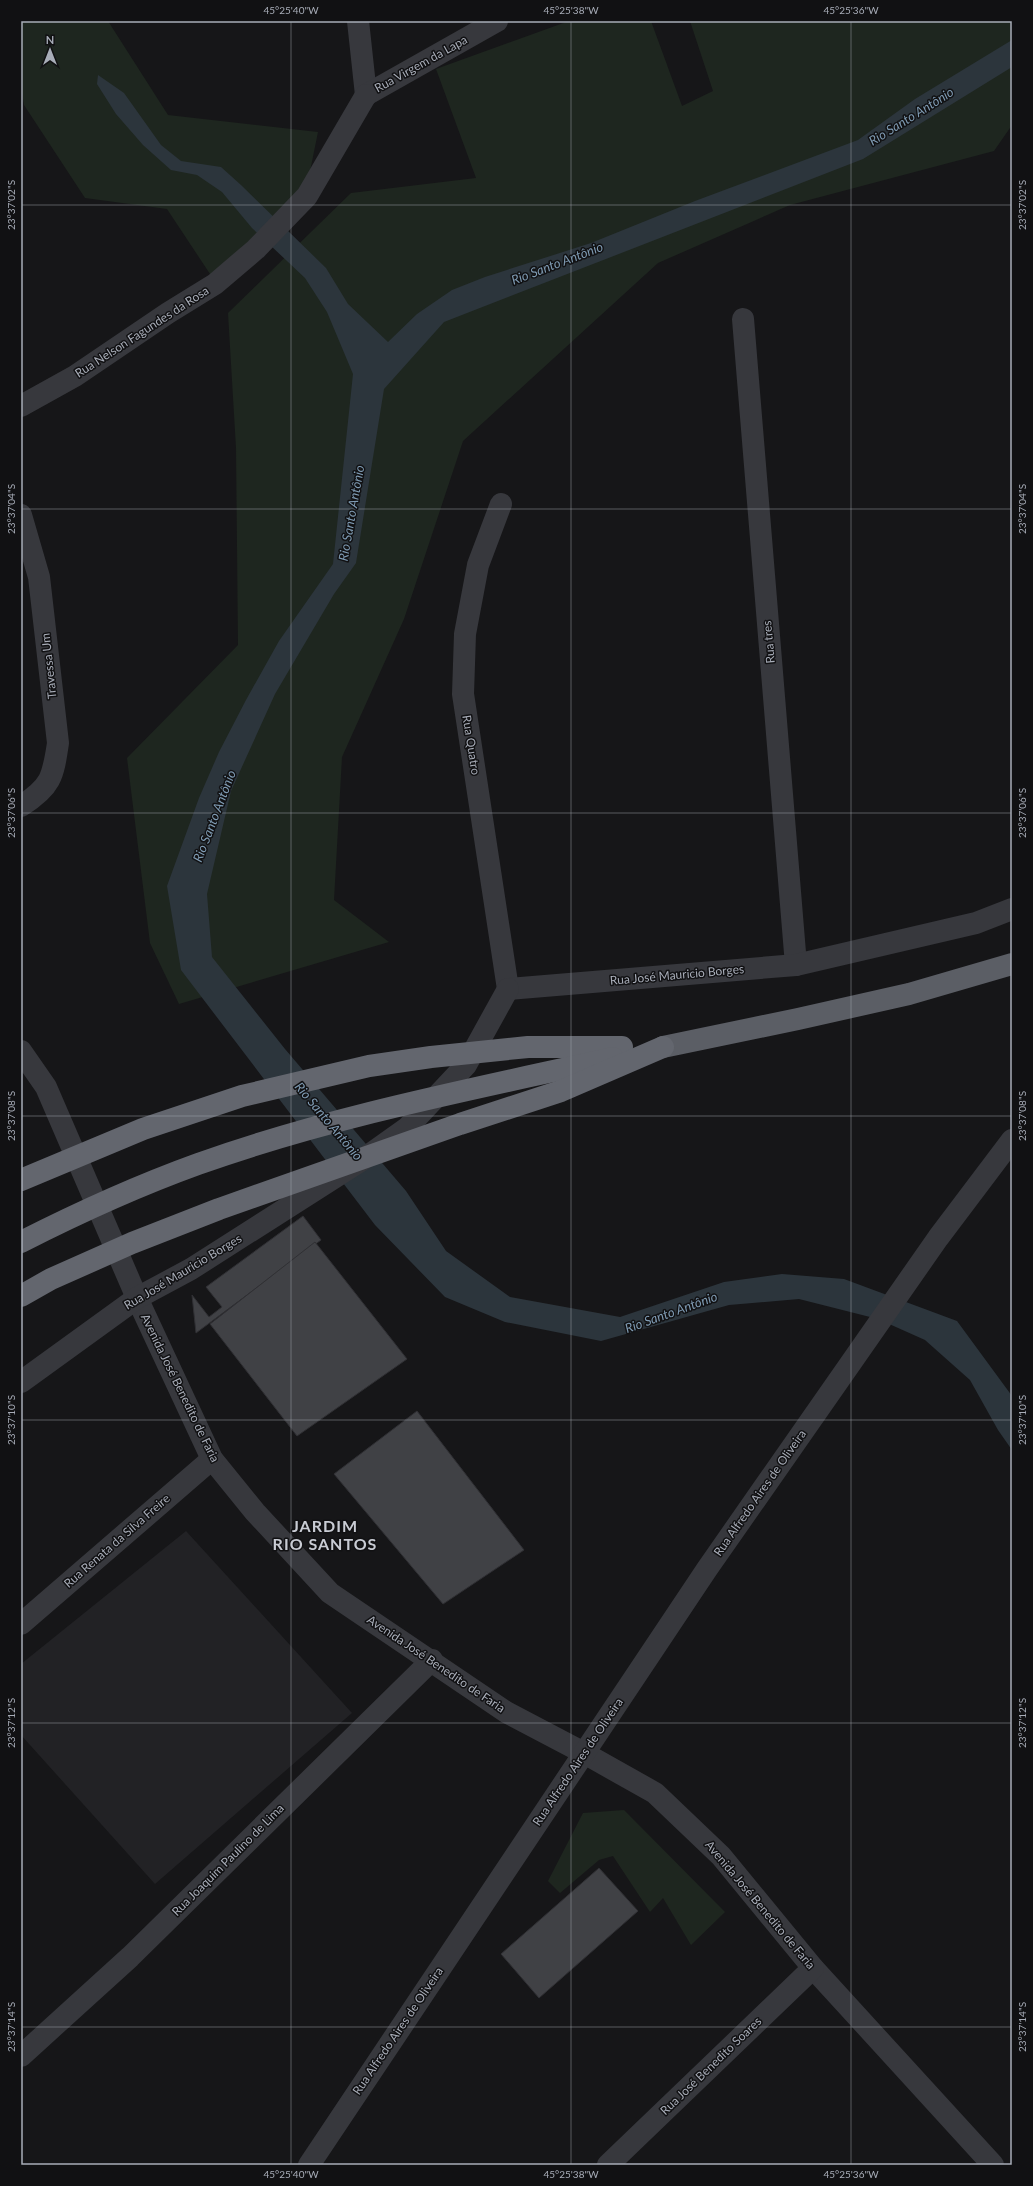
<svg xmlns="http://www.w3.org/2000/svg" width="1033" height="2186" viewBox="0 0 1033 2186" font-family="Lato,sans-serif">
<rect width="100%" height="100%" fill="#161618"/>
<path fill="#222225" d="M 186,1531 L 352,1713 L 155,1884 L 21,1735 L 21,1664 Z"/>
<g fill="#1e261f">
<path d="M 21,21 L 108,21 L 168,115 L 318,132 L 306,191 L 214,280 L 167,209 L 85,198 L 24,105 L 21,87 Z"/>
<path d="M 569,21 L 651,21 L 682,106 L 713,91 L 690,21 L 1012,21 L 1012,125 L 994,151 L 790,205 L 658,263 L 463,441 L 404,619 L 342,757 L 334,900 L 389,942 L 179,1004 L 150,943 L 127,758 L 238,645 L 236,448 L 228,313 L 351,193 L 476,178 L 436,69 Z"/>
<path d="M 624,1810 L 725,1912 L 691,1945 L 663,1898 L 650,1912 L 613,1856 L 599,1860 L 560,1893 L 548,1881 L 583,1813 Z"/>
</g>
<path fill="#2c353c" d="M 1012,40 L 1012,67 L 863,159 L 444,322 L 384,389 L 356,563 L 334,594 L 275,694 L 231,791 L 207,894 L 212,957 L 285,1049 L 406,1191 L 446,1251 L 510,1297 L 620,1317 L 724,1282 L 782,1274 L 844,1279 L 957,1321 L 1012,1396 L 1012,1450 L 998,1430 L 970,1380 L 925,1340 L 878,1319 L 799,1299 L 729,1305 L 601,1341 L 505,1322 L 445,1297 L 375,1225 L 181,970 L 167,886 L 199,798 L 219,752 L 246,700 L 279,641 L 333,564 L 353,374 L 327,312 L 305,278 L 252,228 L 222,192 L 197,175 L 171,170 L 143,145 L 116,114 L 97,84 L 98,75 L 124,93 L 161,145 L 181,161 L 221,167 L 241,185 L 326,268 L 348,304 L 388,342 L 417,314 L 452,290 L 485,277 L 591,243 L 695,201 L 858,140 L 915,99 Z"/>
<g fill="#404145" stroke="#303034">
<path d="M 303,1216 L 321,1240 L 196,1333 L 192,1295 L 209,1317 L 222,1307 L 206,1287 Z"/>
<path d="M 315,1242 L 407,1359 L 297,1436 L 210,1324 Z"/>
<path d="M 417,1411 L 524,1550 L 443,1604 L 334,1474 Z"/>
<path d="M 599,1868 L 638,1911 L 539,1998 L 501,1954 Z"/>
</g>
<g fill="none" stroke-linecap="round" stroke-linejoin="round">
<g stroke="#37383d" stroke-width="22">
<path d="M 358,21 L 366,95"/>
<path d="M 366,95 L 497,21"/>
<path d="M 743,319 L 796,965"/>
<path d="M 21,406 L 75,376 L 168,313 L 215,284 L 256,249 L 307,196 L 366,95"/>
<path d="M 501,504 L 478,565 L 465,634 L 463,694 L 508,989"/>
<path d="M 21,515 L 39,577 L 58,743 C 53,777 51,787 21,806"/>
<path d="M 508,989 L 796,965 L 976,923 L 1012,909"/>
<path d="M 21,1051 L 46,1087 L 137,1298 L 212,1459 L 255,1512 L 330,1593 L 506,1712 L 584,1753 L 655,1793 L 721,1856 L 813,1968 L 993,2165"/>
<path d="M 21,1382 L 137,1298 L 191,1269 L 362,1160 L 407,1128 L 466,1065 L 508,989"/>
<path d="M 21,1624 L 212,1459"/>
<path d="M 21,2056 L 130,1957 L 432,1660"/>
<path d="M 309,2165 L 707,1569 L 938,1238 L 1012,1140"/>
<path d="M 608,2165 L 813,1968"/>
</g>
<path stroke="#5b5e65" stroke-width="22" d="M 663,1047 L 798,1019 L 909,994 L 1012,964"/>
<g stroke="#63666e" stroke-width="22">
<path d="M 21,1180 L 143,1129 L 242,1096 L 369,1066 L 431,1057 L 528,1047 L 622,1047"/>
<path d="M 21,1242 C 78,1213 137,1186 198,1164 C 333,1116 473,1089 613,1058"/>
<path d="M 21,1296 L 51,1279 L 132,1243 L 219,1209 L 460,1124 L 561,1091 L 663,1047"/>
</g>
</g>
<path fill="none" stroke="#a8adb8" stroke-width="1" stroke-opacity="0.45" d="M 291,21 L 291,2165M 571,21 L 571,2165M 851,21 L 851,2165M 21,205 L 1012,205M 21,509 L 1012,509M 21,813 L 1012,813M 21,1116 L 1012,1116M 21,1420 L 1012,1420M 21,1723 L 1012,1723M 21,2027 L 1012,2027"/>
<g text-anchor="middle" stroke-width="3" stroke-linejoin="round" paint-order="stroke">
<g font-size="12" fill="#a8adb8" stroke="#111113">
<text transform="translate(421 64) rotate(-29)" y="4">Rua Virgem da Lapa</text>
<text transform="translate(142 332) rotate(-33)" y="4">Rua Nelson Fagundes da Rosa</text>
<text transform="translate(769 642) rotate(-95)" y="4">Rua tres</text>
<text transform="translate(49 666) rotate(-96)" y="4">Travessa Um</text>
<text transform="translate(471 745) rotate(81)" y="4">Rua Quatro</text>
<text transform="translate(677 975) rotate(-5)" y="4">Rua José Mauricio Borges</text>
<text transform="translate(183 1272) rotate(-31)" y="4">Rua José Mauricio Borges</text>
<text transform="translate(180 1388) rotate(64)" y="4">Avenida José Benedito de Faria</text>
<text transform="translate(760 1493) rotate(-55)" y="4">Rua Alfredo Aires de Oliveira</text>
<text transform="translate(117 1541) rotate(-41)" y="4">Rua Renata da Silva Freire</text>
<text transform="translate(436 1664) rotate(34)" y="4">Avenida José Benedito de Faria</text>
<text transform="translate(578 1762) rotate(-56)" y="4">Rua Alfredo Aires de Oliveira</text>
<text transform="translate(228 1860) rotate(-45)" y="4">Rua Joaquim Paulino de Lima</text>
<text transform="translate(760 1905) rotate(50)" y="4">Avenida José Benedito de Faria</text>
<text transform="translate(398 2031) rotate(-56)" y="4">Rua Alfredo Aires de Oliveira</text>
<text transform="translate(711 2066) rotate(-44)" y="4">Rua José Benedito Soares</text>
</g>
<g font-size="13" font-style="italic" fill="#7f9bb3" stroke="#111113">
<text transform="translate(911 116) rotate(-32)" y="5">Rio Santo Antônio</text>
<text transform="translate(557 263) rotate(-21)" y="5">Rio Santo Antônio</text>
<text transform="translate(351 513) rotate(-80)" y="5">Rio Santo Antônio</text>
<text transform="translate(214 816) rotate(-69)" y="5">Rio Santo Antônio</text>
<text transform="translate(329 1121) rotate(50)" y="5">Rio Santo Antônio</text>
<text transform="translate(671 1312) rotate(-20)" y="5">Rio Santo Antônio</text>
</g>
<g font-size="16" font-weight="bold" letter-spacing="1" fill="#c9ccd4" stroke="#111113">
<text x="325" y="1532">JARDIM<tspan x="325" dy="18">RIO SANTOS</tspan></text>
</g>
</g>
<rect width="1033" height="2186" fill="none" stroke="#111113" stroke-width="44"/>
<g transform="translate(50 50)" stroke="#111113" stroke-width="3" paint-order="stroke">
<path d="M0-3L7 15L0 10L-7 15Z" fill="#a8adb8"/>
<text y="-6" font-size="11" font-weight="bold" text-anchor="middle" fill="#a8adb8">N</text>
</g>
<rect x="22" y="22" width="989" height="2142" fill="none" stroke="#a8adb8" stroke-width="1.5"/>
<g font-size="10" text-anchor="middle" fill="#a8adb8">
<text x="291" y="14">45°25'40"W</text>
<text x="571" y="14">45°25'38"W</text>
<text x="851" y="14">45°25'36"W</text>
<text transform="translate(11 205) rotate(-90)" y="4">23°37'02"S</text>
<text transform="translate(1022 205) rotate(-90)" y="4">23°37'02"S</text>
<text transform="translate(11 509) rotate(-90)" y="4">23°37'04"S</text>
<text transform="translate(1022 509) rotate(-90)" y="4">23°37'04"S</text>
<text transform="translate(11 813) rotate(-90)" y="4">23°37'06"S</text>
<text transform="translate(1022 813) rotate(-90)" y="4">23°37'06"S</text>
<text transform="translate(11 1116) rotate(-90)" y="4">23°37'08"S</text>
<text transform="translate(1022 1116) rotate(-90)" y="4">23°37'08"S</text>
<text transform="translate(11 1420) rotate(-90)" y="4">23°37'10"S</text>
<text transform="translate(1022 1420) rotate(-90)" y="4">23°37'10"S</text>
<text transform="translate(11 1723) rotate(-90)" y="4">23°37'12"S</text>
<text transform="translate(1022 1723) rotate(-90)" y="4">23°37'12"S</text>
<text transform="translate(11 2027) rotate(-90)" y="4">23°37'14"S</text>
<text transform="translate(1022 2027) rotate(-90)" y="4">23°37'14"S</text>
<text x="291" y="2178">45°25'40"W</text>
<text x="571" y="2178">45°25'38"W</text>
<text x="851" y="2178">45°25'36"W</text>
</g>
</svg>
